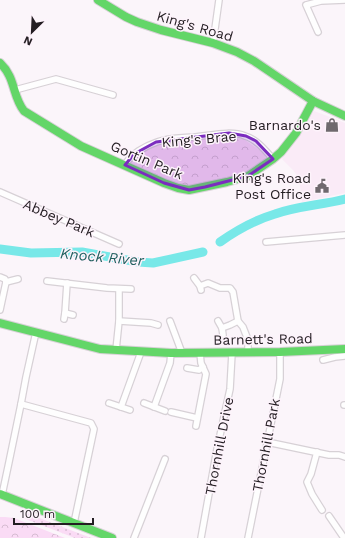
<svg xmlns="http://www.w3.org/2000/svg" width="345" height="538" viewBox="0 0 345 538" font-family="'Work Sans',sans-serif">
<defs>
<pattern id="grass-dots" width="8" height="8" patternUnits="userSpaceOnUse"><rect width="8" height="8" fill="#fadbf5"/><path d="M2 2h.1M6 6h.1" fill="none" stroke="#d6bcd2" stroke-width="1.8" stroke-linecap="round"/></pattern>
<pattern id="park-crowns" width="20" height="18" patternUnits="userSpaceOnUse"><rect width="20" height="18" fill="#fadbf5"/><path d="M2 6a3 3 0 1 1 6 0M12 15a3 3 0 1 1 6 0" fill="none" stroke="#d6bcd2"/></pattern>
</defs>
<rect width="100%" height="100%" fill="#fbf5fa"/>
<path fill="#faebf7" d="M 314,111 L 330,117 L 345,123 L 345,193 L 302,202 L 299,178 L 293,170 L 282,159 L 301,133 L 310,116 Z"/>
<path fill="url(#grass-dots)" d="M 21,512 L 24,512 L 91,538 L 75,538 L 23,518 L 21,514 Z"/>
<g fill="url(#park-crowns)">
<path d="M 233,137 L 245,140 L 265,154 L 266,160 L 244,175 L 193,187 L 175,185 L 129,164 L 139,154 L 156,146 L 201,139 Z"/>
<path d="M 0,517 L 5,517 L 14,518 L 65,538 L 0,538 Z"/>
</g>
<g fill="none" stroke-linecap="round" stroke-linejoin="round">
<g stroke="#78e8e8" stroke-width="9">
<path d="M 220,242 C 237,230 255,220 275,214 C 297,206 322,205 345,199"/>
<path d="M 0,249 L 31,253 L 82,252 L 138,262 L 153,263 L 203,252"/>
</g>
<defs>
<g id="street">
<path d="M 318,32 L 306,5 L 321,1 L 345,0"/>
<path d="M 213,43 L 219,0"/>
<path d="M 15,90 L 56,79 L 113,95"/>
<path d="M 125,165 C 131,154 145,146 157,142 C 168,138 181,138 193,137 C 209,136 230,130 245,136 C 256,139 265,150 273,159"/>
<path d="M 0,192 L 119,244"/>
<path d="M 266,242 L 345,235"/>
<path d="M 0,277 L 5,279 L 6,282 L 0,310"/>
<path d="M 194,278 L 200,286 L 201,290"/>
<path d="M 47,281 L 107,288 L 131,289"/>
<path d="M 6,282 L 18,279"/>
<path d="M 200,286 L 208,283 L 220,288 L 230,288 L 233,292 L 238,321 L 243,327 L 248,340 L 248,352"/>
<path d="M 65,313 L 73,315"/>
<path d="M 64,319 L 65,313 L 67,283"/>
<path d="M 119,321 L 151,323 L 158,325"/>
<path d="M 170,321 L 182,353"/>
<path d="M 218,321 L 222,328 L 223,335"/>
<path d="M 222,328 L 230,325 L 238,321"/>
<path d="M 116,350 L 119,321 L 119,289"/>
<path d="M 323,360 L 335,357 L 345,356"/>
<path d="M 187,368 L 199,370 L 203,367"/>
<path d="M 109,403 L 130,410"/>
<path d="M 144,403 L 165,411"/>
<path d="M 21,404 L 91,423 L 94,429 L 74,523"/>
<path d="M 344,405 L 345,405"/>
<path d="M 121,407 L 141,352"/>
<path d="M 154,407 L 170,363 L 171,353"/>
<path d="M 171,412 L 197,418"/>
<path d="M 196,426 L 206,374 L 201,363 L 200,353"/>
<path d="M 267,442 L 329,455 L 339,455 L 345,457"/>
<path d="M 317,452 L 311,474 L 307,482 L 312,494 L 322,510"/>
<path d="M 2,495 L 9,462 L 21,404 L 26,377 L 36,332"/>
<path d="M 329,516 L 344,538"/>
<path d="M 134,538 L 165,459"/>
<path d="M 201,538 L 217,449 L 230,389 L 232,353"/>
<path d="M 248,538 L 280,379 L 280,352"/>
</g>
<g id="fast">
<path d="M 98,0 L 126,17 L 137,22 L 161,30 L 213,43 L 237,52 L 254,61 L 313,101 L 345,116"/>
<path d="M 0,63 C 16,78 12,96 24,111 L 81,146 L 164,183 L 178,188 L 189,190 L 227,182 L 248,176 L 273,159 L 281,152 L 296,133 L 313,101"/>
<path d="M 0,323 L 100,349 L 171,353 L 280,352 L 345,349"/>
<path d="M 0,494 L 112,538"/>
</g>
</defs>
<use href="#street" stroke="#d7d1d6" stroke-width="8"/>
<use href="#fast" stroke="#d7d1d6" stroke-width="10"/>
<use href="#street" stroke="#fefefe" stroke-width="5.5"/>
<use href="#fast" stroke="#63d668" stroke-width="8"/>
</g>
<path fill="#7b2cbf" fill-opacity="0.2" stroke="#7b2cbf" stroke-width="3" stroke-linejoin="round" d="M 229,133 L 246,136 L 256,141 L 273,159 L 248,176 L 205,187 L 189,190 L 164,183 L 125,165 L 134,154 L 156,142 Z"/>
<defs>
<symbol id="shop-bare" viewBox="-9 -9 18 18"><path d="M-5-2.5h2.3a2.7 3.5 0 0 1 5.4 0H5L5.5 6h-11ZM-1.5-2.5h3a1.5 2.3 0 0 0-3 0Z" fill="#6f696e" stroke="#fdf3fb" stroke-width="2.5" paint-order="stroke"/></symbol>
<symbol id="civic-bare" viewBox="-9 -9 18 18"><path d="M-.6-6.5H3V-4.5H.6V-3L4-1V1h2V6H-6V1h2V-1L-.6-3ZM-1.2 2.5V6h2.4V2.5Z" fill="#6f696e" stroke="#fdf3fb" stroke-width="2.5" paint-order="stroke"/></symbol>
</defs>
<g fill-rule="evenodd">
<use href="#shop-bare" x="322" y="115" width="20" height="20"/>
<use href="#civic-bare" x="312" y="176" width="20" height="20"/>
</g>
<g text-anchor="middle" stroke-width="3" stroke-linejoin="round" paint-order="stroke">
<g font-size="14" fill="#231d22" stroke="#fdf3fb">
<text transform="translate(195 26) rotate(16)" y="5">King's Road</text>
<text transform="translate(199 139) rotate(-5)" y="5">King's Brae</text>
<text transform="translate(147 160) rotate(23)" y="5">Gortin Park</text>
<text transform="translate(59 218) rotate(23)" y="5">Abbey Park</text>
<text transform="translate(263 339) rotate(-1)" y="5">Barnett's Road</text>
<text transform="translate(266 445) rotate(-79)" y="5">Thornhill Park</text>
<text transform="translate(219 446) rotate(-79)" y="5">Thornhill Drive</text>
</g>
<g font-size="14" fill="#231d22" stroke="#fdf3fb" text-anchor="end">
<text x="321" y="130">Barnardo's</text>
<text x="311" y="183">King's Road<tspan x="311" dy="16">Post Office</tspan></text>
</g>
<g font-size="15" font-style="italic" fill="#226160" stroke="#fdf3fb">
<text transform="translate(102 257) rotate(5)" y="5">Knock River</text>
</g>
</g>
<g transform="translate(32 32) rotate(204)" stroke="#fdf3fb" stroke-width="3" paint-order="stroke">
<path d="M0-3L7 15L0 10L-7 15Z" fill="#231d22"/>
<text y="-6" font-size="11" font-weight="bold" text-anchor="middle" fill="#231d22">N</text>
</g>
<path d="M14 518v6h79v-6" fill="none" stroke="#231d22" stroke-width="2"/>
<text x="20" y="518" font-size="12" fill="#231d22" stroke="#fdf3fb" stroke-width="3" paint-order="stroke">100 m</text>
</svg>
